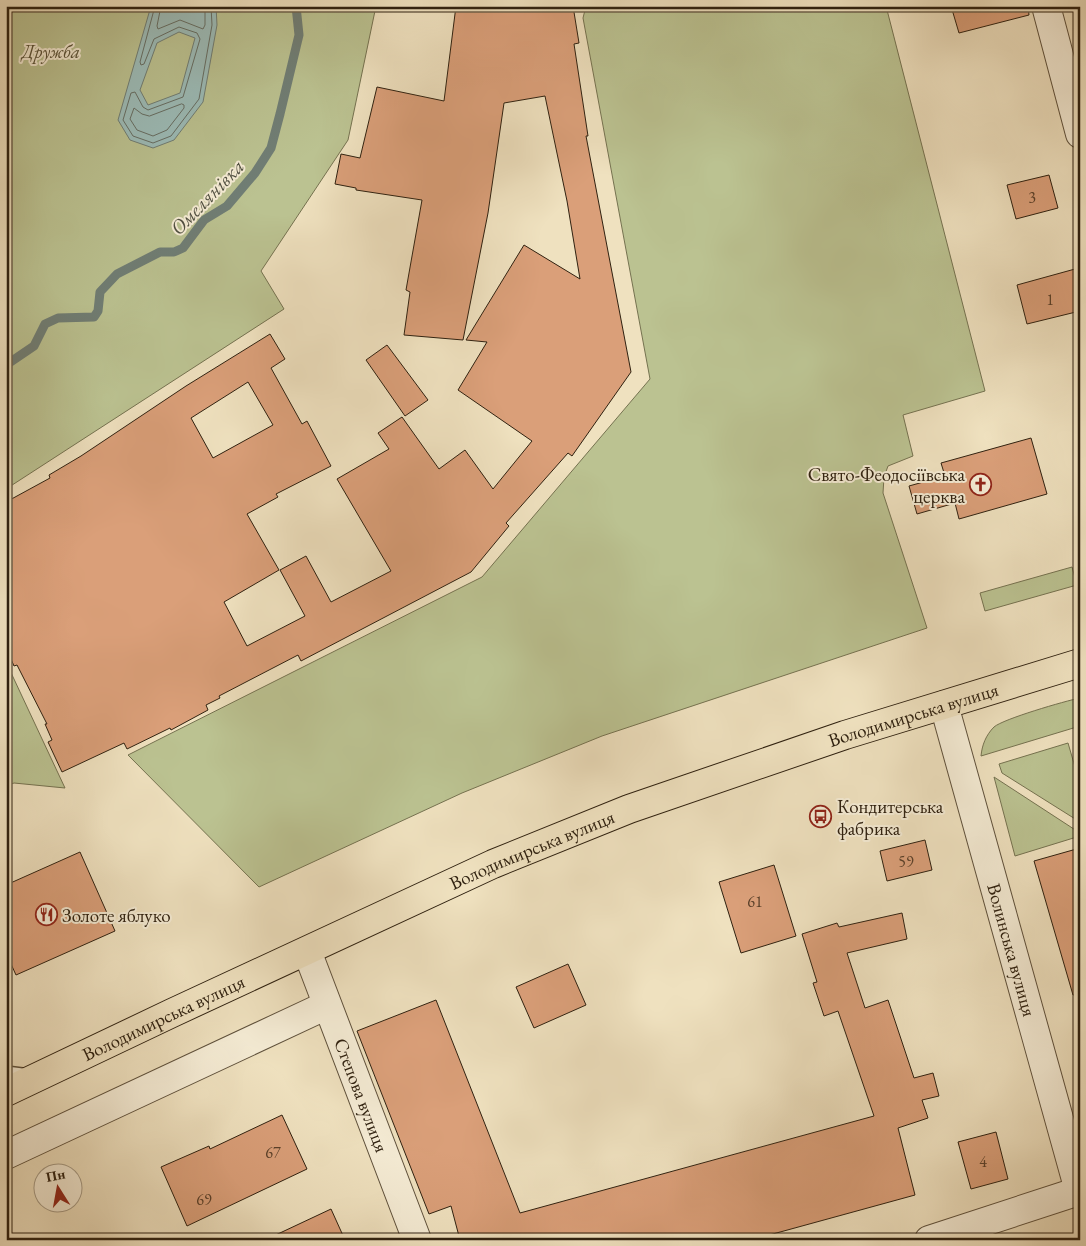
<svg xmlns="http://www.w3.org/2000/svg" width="1086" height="1246" viewBox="0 0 1086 1246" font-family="'EB Garamond',serif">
<rect width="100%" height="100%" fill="#efe1bf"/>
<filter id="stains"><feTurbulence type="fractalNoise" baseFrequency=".004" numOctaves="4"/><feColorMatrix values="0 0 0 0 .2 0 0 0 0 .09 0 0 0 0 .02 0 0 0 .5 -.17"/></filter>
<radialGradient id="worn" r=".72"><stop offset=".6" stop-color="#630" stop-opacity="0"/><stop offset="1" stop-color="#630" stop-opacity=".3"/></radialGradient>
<g fill="#bbc291" stroke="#757250">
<path d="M 6,6 L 376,6 L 348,140 L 261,271 L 284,309 L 6,489 Z"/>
<path d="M 586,6 L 886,6 L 985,391 L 903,415 L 913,456 L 888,466 L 884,477 L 883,493 L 927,628 L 602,736 L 462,793 L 259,887 L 128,755 L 482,577 L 650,379 L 583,18 Z"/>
<path d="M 1072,567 L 1077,585 L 985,611 L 980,593 Z"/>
<path d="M 6,662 L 65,788 L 14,783 L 6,786 Z"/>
<path d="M 1080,698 L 1080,726 L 981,756 C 982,745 986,735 994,727 C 1003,719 1065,701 1080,698 Z"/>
<path d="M 1068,743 L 1080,784 L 1080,822 L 1002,773 L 999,764 Z"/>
<path d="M 994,777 L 1080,833 L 1080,836 L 1015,856 Z"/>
</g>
<path fill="#9cbcb8" stroke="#707e75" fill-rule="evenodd" d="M 151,6 L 216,6 L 217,25 L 203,102 L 174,140 L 153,148 L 130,140 L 118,120 ZM 179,32 L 195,38 L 180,93 L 148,105 L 140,90 L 157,43 Z"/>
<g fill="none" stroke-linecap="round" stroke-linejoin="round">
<g stroke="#666e64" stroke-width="1">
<path d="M 155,6 L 140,62 L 141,65 L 144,64 L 154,39 L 179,27 L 197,33 L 200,39 L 183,97 L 148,110 L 143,107 L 135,92 L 131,93 L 123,120 L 133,136 L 153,143 L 171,136 L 199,99 L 212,25 L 211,6"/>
<path d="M 161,6 L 157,26 L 158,29 L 180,20 L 203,29 L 205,25 L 205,6"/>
<path d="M 182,104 L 184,105 L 184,108 L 167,130 L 153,136 L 137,130 L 130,119 L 134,108 L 142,114 L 149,116 Z"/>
</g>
<path stroke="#707e75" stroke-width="9" d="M 6,365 L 34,346 L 45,324 L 58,318 L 94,317 L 98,311 L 100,292 L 117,274 L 160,252 L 174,252 L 183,248 L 204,220 L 227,206 L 255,173 L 271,148 L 280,114 L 299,35 L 296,6"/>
</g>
<g fill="#da9f79" stroke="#2f2110" fill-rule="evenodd">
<path d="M 456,6 L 573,6 L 579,43 L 574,44 L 588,136 L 586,136 L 631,372 L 572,456 L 568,453 L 506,523 L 509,526 L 471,572 L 301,661 L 298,655 L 219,696 L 220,698 L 206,705 L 208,710 L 171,730 L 170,728 L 127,749 L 124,743 L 62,772 L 48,742 L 52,740 L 45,724 L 47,724 L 17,665 L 14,666 L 11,659 L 6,659 L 6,502 L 50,478 L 49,475 L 81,456 L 186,386 L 270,334 L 285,359 L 271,368 L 302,424 L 307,421 L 331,466 L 276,494 L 278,497 L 247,514 L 279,570 L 224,602 L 247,646 L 305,616 L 280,570 L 306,556 L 331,602 L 391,571 L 337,479 L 389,449 L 378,433 L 402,417 L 439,469 L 465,450 L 493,489 L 532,441 L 458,390 L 487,342 L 466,340 L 524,245 L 580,279 L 567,201 L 545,96 L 504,103 L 488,213 L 463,340 L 404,335 L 410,292 L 406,290 L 422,200 L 356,190 L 356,188 L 335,184 L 341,154 L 360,158 L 377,87 L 444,101 ZM 248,382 L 273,425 L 213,458 L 191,418 Z"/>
<path d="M 951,6 L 1028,6 L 1029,15 L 959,33 Z"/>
<path d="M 1049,175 L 1058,208 L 1016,219 L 1007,185 Z"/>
<path d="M 1075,269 L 1080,286 L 1080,311 L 1027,324 L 1017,285 Z"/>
<path d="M 387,345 L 428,400 L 405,416 L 366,360 Z"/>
<path d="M 1031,438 L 1047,494 L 959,519 L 955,503 L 917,514 L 909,486 L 945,476 L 941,463 Z"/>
<path d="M 925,840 L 932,870 L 887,881 L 880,851 Z"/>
<path d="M 1080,848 L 1080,994 L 1073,995 L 1034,861 Z"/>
<path d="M 80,852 L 115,931 L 16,975 L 6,953 L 6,885 Z"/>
<path d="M 774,865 L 796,936 L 741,953 L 719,882 Z"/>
<path d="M 902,913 L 907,939 L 847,953 L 865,1008 L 888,1000 L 914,1078 L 933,1073 L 939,1096 L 922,1100 L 928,1118 L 898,1128 L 915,1195 L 751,1240 L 460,1240 L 451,1206 L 429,1214 L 357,1031 L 436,1000 L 520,1213 L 874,1116 L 838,1011 L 824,1016 L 813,983 L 817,982 L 802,934 L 837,923 L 839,927 Z"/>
<path d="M 568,964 L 586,1005 L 534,1028 L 516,987 Z"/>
<path d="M 282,1115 L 307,1169 L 187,1226 L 161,1167 L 209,1146 L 210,1149 Z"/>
<path d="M 996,1132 L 1008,1179 L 971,1189 L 958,1142 Z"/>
<path d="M 331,1209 L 345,1240 L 265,1240 Z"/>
</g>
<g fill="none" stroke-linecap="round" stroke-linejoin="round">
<defs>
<path id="lane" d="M 6,1074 L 30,1077"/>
<g id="street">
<path d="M 1046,6 L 1080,134"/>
<path id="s1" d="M 944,705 L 1080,1194"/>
<path id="s2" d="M 307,951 L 417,1240"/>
<path d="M 6,1155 L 327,1005"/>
<path d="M 929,1240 L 1079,1191"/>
</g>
<g id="primary">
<path id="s3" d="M 6,1092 L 172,1013 L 493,864 L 629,809 L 845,735 L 1080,663"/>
</g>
</defs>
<use href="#lane" stroke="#5f513c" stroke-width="18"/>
<use href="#street" stroke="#5f513c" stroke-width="30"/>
<use href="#primary" stroke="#2f2110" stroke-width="30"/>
<use href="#lane" stroke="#f5ecd5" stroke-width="15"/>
<use href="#street" stroke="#f5ecd5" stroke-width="28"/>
<use href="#primary" stroke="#efe1bf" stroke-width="28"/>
</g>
<defs>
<symbol id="church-ring" viewBox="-11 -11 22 22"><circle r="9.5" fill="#f5ecd5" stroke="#8f2418" stroke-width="1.5"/><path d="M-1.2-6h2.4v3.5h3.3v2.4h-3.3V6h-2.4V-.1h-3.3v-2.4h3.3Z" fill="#8f2418"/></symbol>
<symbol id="bus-ring" viewBox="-11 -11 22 22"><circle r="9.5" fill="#f5ecd5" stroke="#8f2418" stroke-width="1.5"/><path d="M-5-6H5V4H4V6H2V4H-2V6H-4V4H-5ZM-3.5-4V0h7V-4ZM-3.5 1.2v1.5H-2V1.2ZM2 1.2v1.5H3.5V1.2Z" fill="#8f2418"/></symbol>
<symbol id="restaurant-ring" viewBox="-11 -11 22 22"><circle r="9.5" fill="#f5ecd5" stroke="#8f2418" stroke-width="1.5"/><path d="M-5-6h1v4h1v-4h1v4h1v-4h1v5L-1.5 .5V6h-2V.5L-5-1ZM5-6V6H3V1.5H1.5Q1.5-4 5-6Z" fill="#8f2418"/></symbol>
</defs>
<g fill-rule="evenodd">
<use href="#church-ring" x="968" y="472" width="25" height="25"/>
<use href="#bus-ring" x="808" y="804" width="25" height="25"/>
<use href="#restaurant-ring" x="34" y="902" width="25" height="25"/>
</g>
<g text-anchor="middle" stroke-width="4" stroke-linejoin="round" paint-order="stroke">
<g font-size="16" fill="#5a402a">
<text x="1032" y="203">3</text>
<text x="1050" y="305">1</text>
<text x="906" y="867">59</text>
<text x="755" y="907">61</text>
<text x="273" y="1158">67</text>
<text x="983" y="1167">4</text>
<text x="204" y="1205">69</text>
</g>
<g font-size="19" font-style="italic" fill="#595137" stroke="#f5ecd5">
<text x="51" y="58">Дружба</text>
</g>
<g font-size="19" fill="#2f2110" stroke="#f5ecd5" text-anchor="start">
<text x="965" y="481" text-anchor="end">Свято-Феодосіївська<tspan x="965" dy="22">церква</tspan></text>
<text x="837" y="813">Кондитерська<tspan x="837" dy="22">фабрика</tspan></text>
<text x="62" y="922">Золоте яблуко</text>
</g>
<g font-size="19" fill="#2f2110" stroke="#f5ecd5">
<text dy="7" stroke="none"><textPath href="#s3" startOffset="984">Володимирська вулиця</textPath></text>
<text dy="7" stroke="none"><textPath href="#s3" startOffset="579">Володимирська вулиця</textPath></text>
<text dy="7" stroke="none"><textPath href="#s1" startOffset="254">Волинська вулиця</textPath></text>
<text dy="7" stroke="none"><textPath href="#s3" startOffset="174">Володимирська вулиця</textPath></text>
<text dy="7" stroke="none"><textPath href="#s2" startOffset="154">Степова вулиця</textPath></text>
</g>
<g font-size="20" font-style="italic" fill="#505042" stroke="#f5ecd5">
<text transform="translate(207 197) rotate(-46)" y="7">Омелянівка</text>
</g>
</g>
<rect width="1086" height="1246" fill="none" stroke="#efe1bf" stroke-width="25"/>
<rect x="8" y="8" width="1071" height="1231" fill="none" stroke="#2f2110" stroke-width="2.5"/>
<rect x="12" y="12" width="1061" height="1221" fill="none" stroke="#2f2110"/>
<g transform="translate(58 1188) rotate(349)"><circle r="24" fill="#f5ecd5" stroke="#a69b86"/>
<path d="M0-4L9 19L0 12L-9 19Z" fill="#8f2418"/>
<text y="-8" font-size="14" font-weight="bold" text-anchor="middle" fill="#2f2110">Пн</text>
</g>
<rect width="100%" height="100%" filter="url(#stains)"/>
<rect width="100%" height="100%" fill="url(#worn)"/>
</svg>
